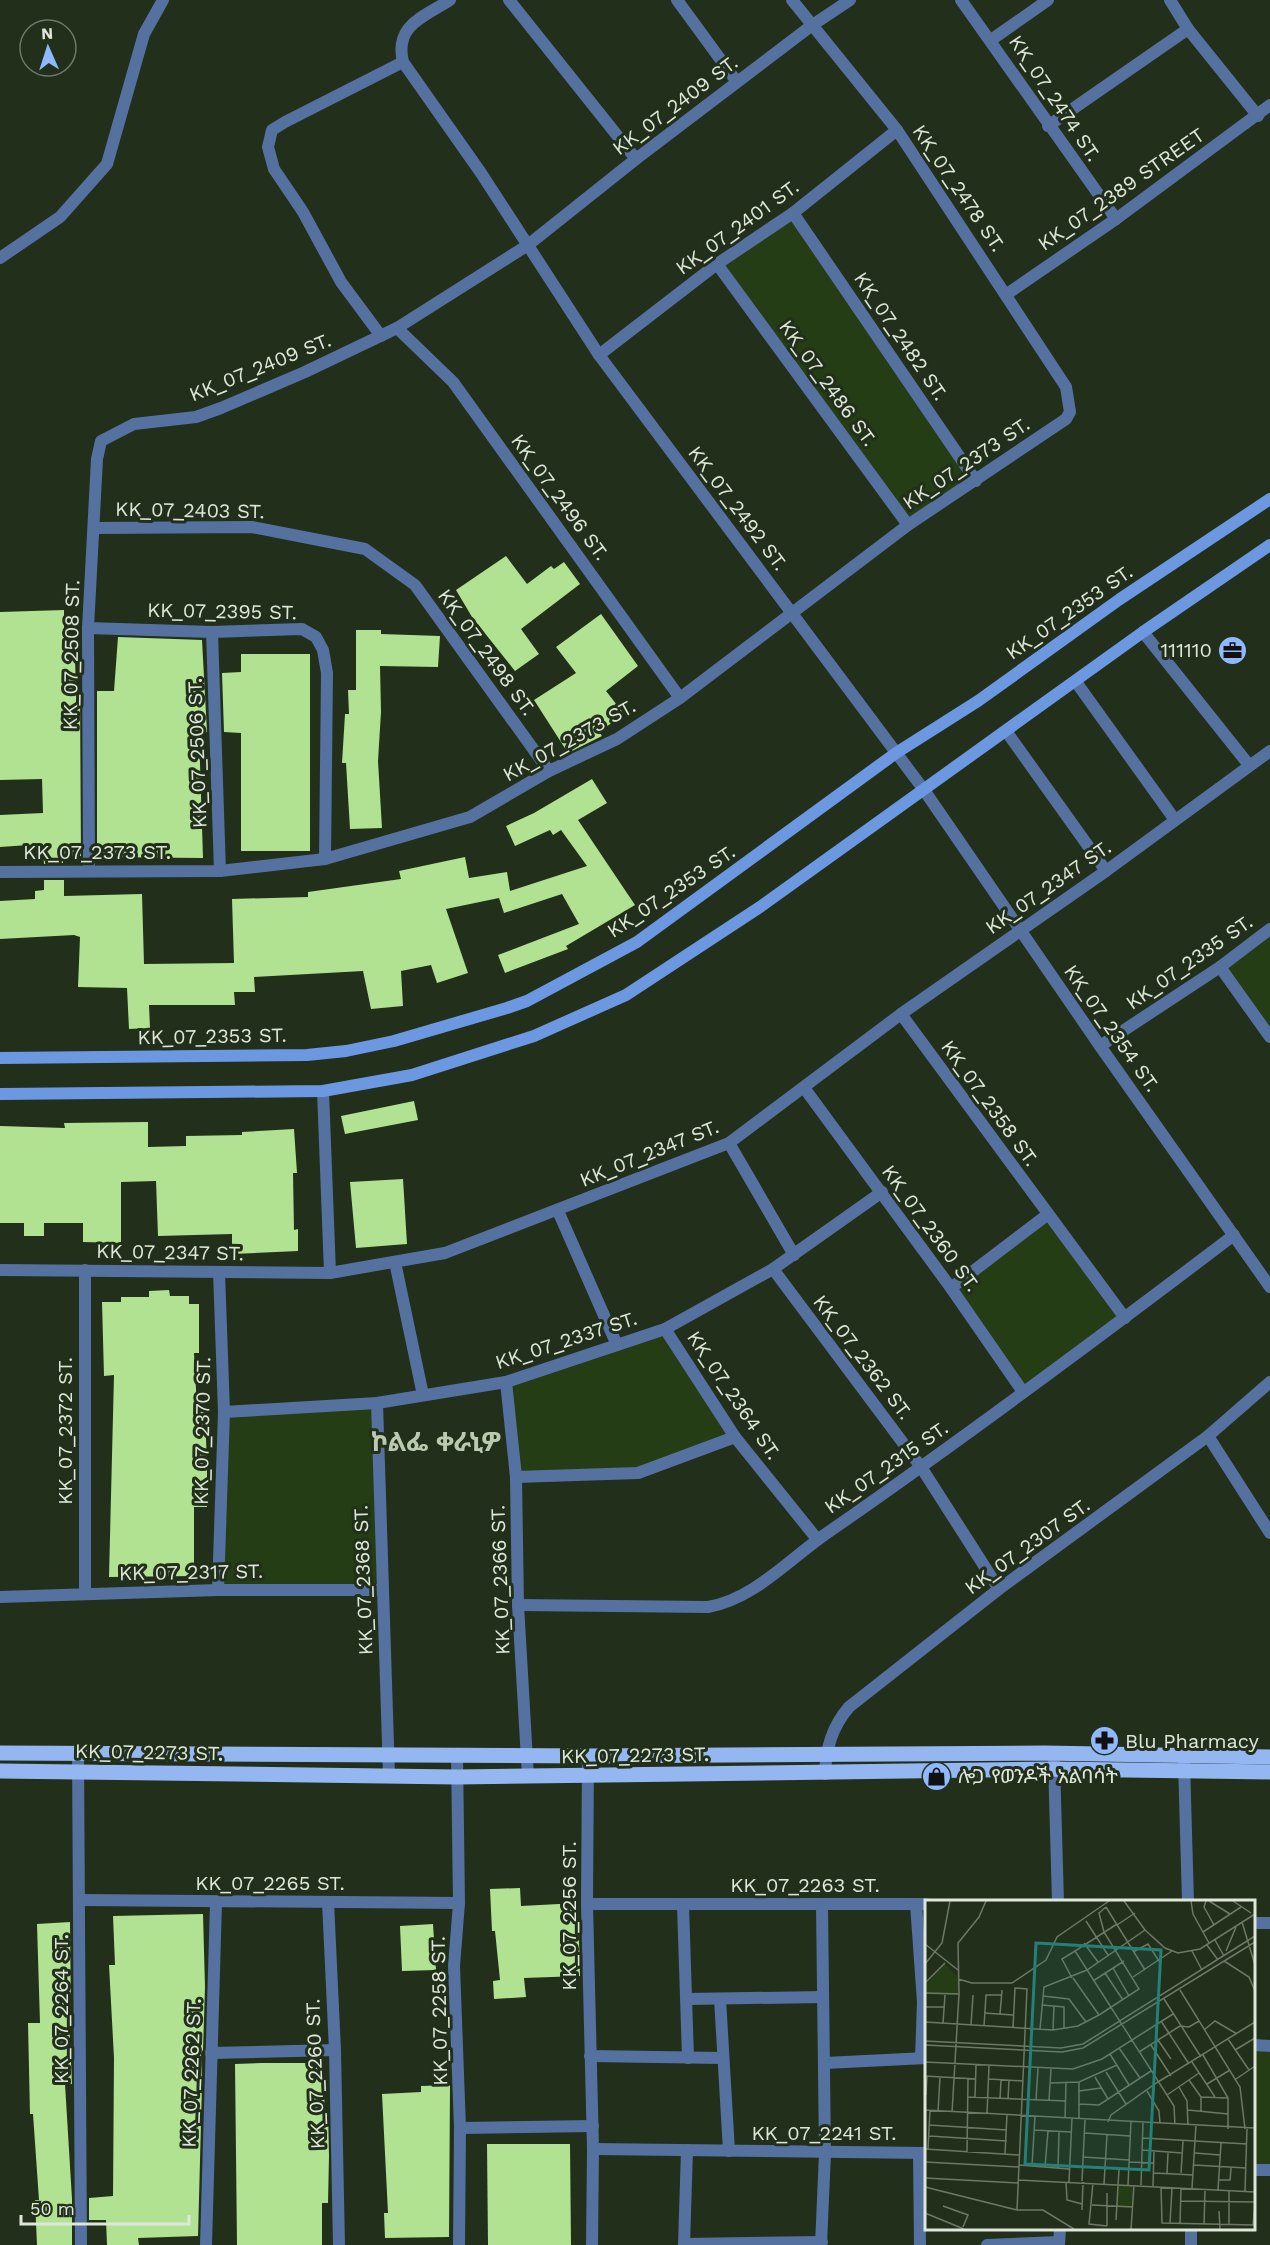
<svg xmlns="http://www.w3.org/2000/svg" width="1270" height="2245" viewBox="0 0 1270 2245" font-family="'Work Sans','Noto Sans Ethiopic',sans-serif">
<rect width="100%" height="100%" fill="#222f1a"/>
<g fill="#253d14">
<path d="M 793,213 L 976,481 L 908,525 L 717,264 Z"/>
<path d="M 1270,929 L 1270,1037 L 1220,967 Z"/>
<path d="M 1047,1215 L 1125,1318 L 1023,1392 L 951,1288 Z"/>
<path d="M 665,1329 L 735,1437 L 637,1478 L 516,1477 L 506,1382 Z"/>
<path d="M 377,1403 L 383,1590 L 218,1590 L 224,1412 Z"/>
<path d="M 1254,2045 L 1270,2046 L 1270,2170 L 1254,2170 Z"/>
</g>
<g fill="#b0e291">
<path d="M 506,556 L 527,584 L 551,566 L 554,569 L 564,562 L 580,584 L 521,629 L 539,654 L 515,671 L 472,617 L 456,590 Z"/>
<path d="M 64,610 L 64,659 L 75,658 L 76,692 L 80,692 L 81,856 L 63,858 L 63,863 L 44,864 L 43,844 L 0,847 L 0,815 L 43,813 L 42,779 L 0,780 L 0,612 Z"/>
<path d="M 601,614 L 638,666 L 606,691 L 624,714 L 599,732 L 602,736 L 568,753 L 534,700 L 576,673 L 556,647 Z"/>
<path d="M 356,630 L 381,630 L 381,634 L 440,636 L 438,667 L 380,666 L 381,712 L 378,761 L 382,828 L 350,829 L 346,763 L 342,763 L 345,714 L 349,714 L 348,690 L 356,690 Z"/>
<path d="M 118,637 L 202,640 L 207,732 L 199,732 L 203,858 L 97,857 L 97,691 L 114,691 Z"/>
<path d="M 241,654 L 310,654 L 310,851 L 241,851 L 241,733 L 224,732 L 222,673 L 241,672 Z"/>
<path d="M 592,779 L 607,803 L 578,820 L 635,905 L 566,946 L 568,949 L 505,973 L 498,955 L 579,924 L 562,894 L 504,913 L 499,898 L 446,909 L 468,973 L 437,983 L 431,965 L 401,971 L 403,1006 L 371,1009 L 363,971 L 254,977 L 255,992 L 234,992 L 235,1005 L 149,1005 L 150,1028 L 129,1029 L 127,988 L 78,987 L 80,937 L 74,935 L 0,939 L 0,901 L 35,899 L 35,891 L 44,890 L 44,880 L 64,880 L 64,896 L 142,894 L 144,964 L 234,963 L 232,899 L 308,897 L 308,892 L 401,879 L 399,871 L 465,857 L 469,878 L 507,872 L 510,891 L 587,866 L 561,830 L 553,835 L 550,830 L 515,846 L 506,826 L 534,813 Z"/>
<path d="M 414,1101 L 418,1120 L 345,1134 L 341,1116 Z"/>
<path d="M 148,1122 L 148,1147 L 186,1146 L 186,1136 L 242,1135 L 242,1132 L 294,1129 L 297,1173 L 293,1173 L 294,1230 L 298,1229 L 298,1251 L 232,1254 L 232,1234 L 158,1236 L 156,1181 L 121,1182 L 121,1243 L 83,1242 L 83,1223 L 44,1223 L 44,1236 L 24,1236 L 24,1223 L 0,1223 L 0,1126 L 65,1128 L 64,1123 Z"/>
<path d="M 403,1179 L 407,1244 L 356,1248 L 350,1182 Z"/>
<path d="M 169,1290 L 170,1296 L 189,1296 L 189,1304 L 199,1304 L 199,1353 L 194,1353 L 197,1407 L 205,1406 L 207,1470 L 207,1507 L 194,1507 L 194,1576 L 109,1577 L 114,1375 L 104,1376 L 102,1302 L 121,1302 L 121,1297 L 149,1297 L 149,1291 Z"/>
<path d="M 520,1888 L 521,1906 L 578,1903 L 580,1976 L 524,1978 L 526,1997 L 494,1999 L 493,1981 L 500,1980 L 495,1931 L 492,1931 L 490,1889 Z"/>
<path d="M 203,1914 L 205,1987 L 203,2050 L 201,2053 L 202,2085 L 198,2236 L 138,2238 L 139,2245 L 107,2245 L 106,2220 L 89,2220 L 89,2198 L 113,2196 L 114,2058 L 109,1965 L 115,1965 L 113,1916 Z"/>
<path d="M 70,1922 L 71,2018 L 69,2018 L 72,2084 L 65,2084 L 72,2199 L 72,2245 L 37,2245 L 35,2200 L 39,2200 L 33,2114 L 30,2114 L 28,2023 L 40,2023 L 37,1924 Z"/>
<path d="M 433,1924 L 436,1970 L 402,1971 L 400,1926 Z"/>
<path d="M 262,2063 L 322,2063 L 325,2111 L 328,2111 L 329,2156 L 328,2203 L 322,2203 L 322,2245 L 237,2245 L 235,2064 Z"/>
<path d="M 450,2085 L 449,2237 L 385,2238 L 384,2213 L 388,2213 L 382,2094 L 421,2092 L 421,2086 Z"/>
<path d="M 487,2144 L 570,2144 L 571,2245 L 488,2245 Z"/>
</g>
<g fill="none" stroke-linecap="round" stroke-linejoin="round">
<g stroke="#55719f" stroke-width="12">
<path d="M 450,0 C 424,17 394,25 403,62 L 481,173 L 599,355 L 924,790 L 1100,1046 L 1270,1287"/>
<path d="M 509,0 L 636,159"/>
<path d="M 677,0 L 737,82"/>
<path d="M 961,0 L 1116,219"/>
<path d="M 1170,0 L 1188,29 L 1258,116"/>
<path d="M 991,40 L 1048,0"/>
<path d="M 1048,126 L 1188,29"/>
<path d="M 793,213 L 976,481"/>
<path d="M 0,258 L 60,217 L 107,164 L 144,34 L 163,0"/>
<path d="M 717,264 L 908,525"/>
<path d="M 1007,294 L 1116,219 L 1270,105"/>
<path d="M 397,328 L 453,382 L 680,698"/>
<path d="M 381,336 L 341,282 L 303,212 L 274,169 L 268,147 L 272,130 L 285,122 L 403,62"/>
<path d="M 599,355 L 717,264 L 793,213 L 897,130"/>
<path d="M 95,528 L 252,527 L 365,549 L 415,585 L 549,771"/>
<path d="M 88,628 L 212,632 L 302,629 L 316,637 L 323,650 L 327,673 L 325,859"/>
<path d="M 212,632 L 220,871"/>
<path d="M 1143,632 L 1249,765"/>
<path d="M 1076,682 L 1175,820"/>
<path d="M 1006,731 L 1106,871"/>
<path d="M 89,871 L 88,628 L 97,459 L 101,441 L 134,424 L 196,417 L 221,408 L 305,372 L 397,328 L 528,245 L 636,159 L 811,26 L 850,0"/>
<path d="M 0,872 L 220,871 L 325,859 L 470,817 L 549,771 L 617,739 L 680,698 L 908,525 L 1066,419 L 1070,412 L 1066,387 L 897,130 L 792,0"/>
<path d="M 1220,967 L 1270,1037"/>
<path d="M 901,1014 L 1125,1318"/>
<path d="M 1100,1046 L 1220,967 L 1270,929"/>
<path d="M 805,1089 L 951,1288 L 1023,1392"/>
<path d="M 323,1091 L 330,1273"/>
<path d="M 729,1143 L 794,1255"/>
<path d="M 558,1211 L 617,1345"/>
<path d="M 395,1262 L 423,1395"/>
<path d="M 773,1269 L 921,1467 L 999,1589"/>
<path d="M 0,1270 L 330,1273 L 445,1253 L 729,1143 L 901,1014 L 1106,871 L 1270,751"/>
<path d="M 951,1288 L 1047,1215"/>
<path d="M 665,1329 L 735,1437 L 817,1539"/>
<path d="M 506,1382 L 516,1477 L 518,1605 L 528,1777"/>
<path d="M 377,1403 L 389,1775"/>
<path d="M 224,1412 L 377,1403 L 506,1382 L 665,1329 L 773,1269 L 882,1192"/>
<path d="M 1208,1436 L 1270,1533"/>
<path d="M 516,1477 L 638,1473 L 735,1437"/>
<path d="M 218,1590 L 224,1412 L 219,1272"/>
<path d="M 85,1593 L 85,1270"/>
<path d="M 0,1597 L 218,1590 L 383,1590"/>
<path d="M 518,1605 L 708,1607 C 755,1599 791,1557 830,1531 C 967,1436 1101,1336 1234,1235"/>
<path d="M 78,1753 L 81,2245"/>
<path d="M 457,1755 L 459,1903 L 454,1966 L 460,2128 L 459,2245"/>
<path d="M 588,1756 L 587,1904 L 593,2149 L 592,2245"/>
<path d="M 1054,1762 L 1058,1902"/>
<path d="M 1184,1762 L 1188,1902"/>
<path d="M 825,1774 C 826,1748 832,1727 849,1707 L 999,1589 L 1208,1436 L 1270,1382"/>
<path d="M 81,1900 L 459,1903"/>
<path d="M 328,1902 L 335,2050 L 339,2245"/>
<path d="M 587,1904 L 926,1904"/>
<path d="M 916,1904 L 923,2002 L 921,2058"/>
<path d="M 683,1905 L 688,2058"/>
<path d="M 1254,1923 L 1270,1923"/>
<path d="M 687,1999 L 823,1997"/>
<path d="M 720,1999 L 729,2151"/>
<path d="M 1254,2045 L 1270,2046"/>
<path d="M 211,2053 L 335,2050"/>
<path d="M 590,2056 L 722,2058"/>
<path d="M 825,2063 L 926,2058"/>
<path d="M 460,2128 L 593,2126"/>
<path d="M 593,2149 L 926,2153"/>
<path d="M 919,2153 L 920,2245"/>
<path d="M 1254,2170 L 1270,2170"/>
<path d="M 684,2244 L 822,2242"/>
<path d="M 206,2245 L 216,1903"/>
<path d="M 684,2245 L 687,2150"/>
<path d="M 821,2245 L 825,2153 L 822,1905"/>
<path d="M 987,2245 L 1059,2242"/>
<path d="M 1059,2245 L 1060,2228"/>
<path d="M 1191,2245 L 1191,2228"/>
</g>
<g stroke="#6c98e2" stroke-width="12">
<path d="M 0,1058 L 307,1055 L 346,1051 L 394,1041 L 507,1008 L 527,1001 L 637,942 L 896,753 L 978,701 L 1120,599 L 1270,499"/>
<path d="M 0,1094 L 323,1091 L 412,1075 L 534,1036 L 626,995 L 760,907 L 1143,632 L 1270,545"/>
</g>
<g stroke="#95b7f1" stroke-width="15">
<path d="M 0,1753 L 588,1756 L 1044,1753 L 1270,1757"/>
<path d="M 0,1771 L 457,1777 L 1054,1769 L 1270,1772"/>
</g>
</g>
<defs>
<symbol id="office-disc" viewBox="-11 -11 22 22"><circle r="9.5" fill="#90b8fd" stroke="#222f1a"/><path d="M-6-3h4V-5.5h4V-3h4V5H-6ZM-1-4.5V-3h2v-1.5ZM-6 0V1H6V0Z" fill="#111"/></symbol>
<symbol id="pharmacy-disc" viewBox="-11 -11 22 22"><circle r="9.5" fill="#90b8fd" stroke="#222f1a"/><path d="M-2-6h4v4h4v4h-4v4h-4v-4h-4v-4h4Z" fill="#111"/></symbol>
<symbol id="shop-disc" viewBox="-11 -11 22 22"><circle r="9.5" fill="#90b8fd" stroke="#222f1a"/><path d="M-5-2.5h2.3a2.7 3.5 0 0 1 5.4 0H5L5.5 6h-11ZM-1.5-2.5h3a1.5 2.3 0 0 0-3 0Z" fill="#111"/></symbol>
</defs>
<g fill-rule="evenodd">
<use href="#office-disc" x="1216" y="634" width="33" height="33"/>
<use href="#pharmacy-disc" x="1088" y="1724" width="33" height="33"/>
<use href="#shop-disc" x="920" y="1760" width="33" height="33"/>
</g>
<g text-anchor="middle" stroke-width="6" stroke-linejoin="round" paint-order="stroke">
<g font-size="20" fill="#dee7d9" stroke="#222f1a">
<text transform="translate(1055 98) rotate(56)" y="7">KK_07_2474 ST.</text>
<text transform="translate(675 105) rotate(-37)" y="7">KK_07_2409 ST.</text>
<text transform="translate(959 188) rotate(56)" y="7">KK_07_2478 ST.</text>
<text transform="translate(1121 189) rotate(-35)" y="7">KK_07_2389 STREET</text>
<text transform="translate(737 227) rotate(-36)" y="7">KK_07_2401 ST.</text>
<text transform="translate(901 336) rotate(56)" y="7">KK_07_2482 ST.</text>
<text transform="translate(260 367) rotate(-22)" y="7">KK_07_2409 ST.</text>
<text transform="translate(828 383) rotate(54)" y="7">KK_07_2486 ST.</text>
<text transform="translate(966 463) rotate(-34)" y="7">KK_07_2373 ST.</text>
<text transform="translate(560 497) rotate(54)" y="7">KK_07_2496 ST.</text>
<text transform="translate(738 508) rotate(53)" y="7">KK_07_2492 ST.</text>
<text transform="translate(190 510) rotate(1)" y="7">KK_07_2403 ST.</text>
<text transform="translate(222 611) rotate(1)" y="7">KK_07_2395 ST.</text>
<text transform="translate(1069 612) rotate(-35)" y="7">KK_07_2353 ST.</text>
<text transform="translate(487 652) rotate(54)" y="7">KK_07_2498 ST.</text>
<text transform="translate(71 655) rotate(-89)" y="7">KK_07_2508 ST.</text>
<text transform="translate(569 740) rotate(-29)" y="7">KK_07_2373 ST.</text>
<text transform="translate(197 753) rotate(-92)" y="7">KK_07_2506 ST.</text>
<text x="97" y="859">KK_07_2373 ST.</text>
<text transform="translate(1048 887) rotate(-35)" y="7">KK_07_2347 ST.</text>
<text transform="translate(671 891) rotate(-34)" y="7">KK_07_2353 ST.</text>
<text transform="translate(1189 962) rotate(-35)" y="7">KK_07_2335 ST.</text>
<text transform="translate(1112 1028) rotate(55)" y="7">KK_07_2354 ST.</text>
<text transform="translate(212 1036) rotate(-1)" y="7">KK_07_2353 ST.</text>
<text transform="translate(990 1103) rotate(54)" y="7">KK_07_2358 ST.</text>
<text transform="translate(649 1153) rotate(-22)" y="7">KK_07_2347 ST.</text>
<text transform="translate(931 1228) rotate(54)" y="7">KK_07_2360 ST.</text>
<text transform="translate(170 1252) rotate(1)" y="7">KK_07_2347 ST.</text>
<text transform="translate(566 1340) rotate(-18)" y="7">KK_07_2337 ST.</text>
<text transform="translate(863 1357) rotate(53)" y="7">KK_07_2362 ST.</text>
<text transform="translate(734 1395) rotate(56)" y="7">KK_07_2364 ST.</text>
<text transform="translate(65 1431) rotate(-90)" y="7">KK_07_2372 ST.</text>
<text transform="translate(202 1431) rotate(-89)" y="7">KK_07_2370 ST.</text>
<text transform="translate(886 1467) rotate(-35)" y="7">KK_07_2315 ST.</text>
<text transform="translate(1027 1546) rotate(-36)" y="7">KK_07_2307 ST.</text>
<text transform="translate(191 1572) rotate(-1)" y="7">KK_07_2317 ST.</text>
<text transform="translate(363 1580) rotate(-92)" y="7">KK_07_2368 ST.</text>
<text transform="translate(500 1580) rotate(-92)" y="7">KK_07_2366 ST.</text>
<text transform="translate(149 1752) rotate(1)" y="7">KK_07_2273 ST.</text>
<text transform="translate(635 1755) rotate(-1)" y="7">KK_07_2273 ST.</text>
<text x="270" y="1890">KK_07_2265 ST.</text>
<text x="805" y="1892">KK_07_2263 ST.</text>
<text transform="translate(569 1916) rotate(-90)" y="7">KK_07_2256 ST.</text>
<text transform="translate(61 2009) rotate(-90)" y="7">KK_07_2264 ST.</text>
<text transform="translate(439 2011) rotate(-91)" y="7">KK_07_2258 ST.</text>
<text transform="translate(191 2073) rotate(-88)" y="7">KK_07_2262 ST.</text>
<text transform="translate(315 2074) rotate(-92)" y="7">KK_07_2260 ST.</text>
<text x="824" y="2140">KK_07_2241 ST.</text>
</g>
<g font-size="20" fill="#dee7d9" stroke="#222f1a" text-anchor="start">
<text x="1212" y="657" text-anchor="end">111110</text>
<text x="1125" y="1748">Blu Pharmacy</text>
<text x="958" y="1783">ሎጋ የወንዶች አልባሳት</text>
</g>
<g font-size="26" font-weight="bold" fill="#b9cab0" stroke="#222f1a">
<text x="436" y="1451">ኮልፌ ቀራኒዎ</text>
</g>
</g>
<g transform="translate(925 1900)">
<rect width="330" height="330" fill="#222f1a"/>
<path d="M 20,64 L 32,76 L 35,95 L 1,94 L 0,86 ZM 193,284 L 209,285 L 208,307 L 192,307 Z" fill="#253d14"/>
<path fill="none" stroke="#6d7966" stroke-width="1.5" d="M 199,1 L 220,30 L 240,48 L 253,53 L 275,49 L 330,14M 266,1 L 268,14 L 284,43M 281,1 L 279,7 L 289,25M 284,1 L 305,14M 308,1 L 326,13M 181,7 L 220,70M 161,21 L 183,55M 317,22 L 330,65M 192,24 L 150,51 L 249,206 L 250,225M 192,25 L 210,13M 278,32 L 316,7M 290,40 L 299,56M 159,43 L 173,62M 0,44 L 33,70M 282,45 L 293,60M 267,51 L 277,70M 301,51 L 311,27M 208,52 L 223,44 L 234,61M 299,61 L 324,77 L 330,91M 0,64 L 17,43 L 25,1M 188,68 L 204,96M 180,73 L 198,100M 208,77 L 247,51M 147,78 L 137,59 L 150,51M 148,78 L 174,115M 33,79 L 47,83 L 87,83 L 121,60 L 132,37 L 184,1M 168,81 L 199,61M 0,83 L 20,63M 255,90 L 315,187 L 320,229M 0,93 L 34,94M 118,96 L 144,99 L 161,122M 239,99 L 276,157M 117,105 L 139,107 L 139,129M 0,107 L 19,107M 59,113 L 88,115M 75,114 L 77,90M 236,121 L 264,164M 0,122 L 128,130 L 153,126 L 174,115 L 214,89 L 179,32 L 174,13 L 181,7M 18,123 L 20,95M 46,125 L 48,95M 59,126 L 61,95 L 77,95M 255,126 L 264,127 L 274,121M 88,128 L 90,88 L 102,89 L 92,310 L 118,310 L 149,329M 115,129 L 119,87 L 162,70 L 220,30M 128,130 L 129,106M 279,130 L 290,121 L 312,134M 303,139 L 324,170M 233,140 L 246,159M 0,141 L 136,148 L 158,144 L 330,36M 0,145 L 137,152 L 158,148 L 330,42M 226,145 L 246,176M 194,148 L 215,178M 310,150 L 330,138M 214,152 L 255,126M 185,154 L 204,185M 278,155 L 303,198 L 303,229M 0,162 L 148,169 L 177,159 L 248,114M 267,162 L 290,197M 181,172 L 201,204M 0,176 L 51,179M 170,177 L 183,199M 64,179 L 98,181M 311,179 L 330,166M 264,180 L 276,197 L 276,211M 154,182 L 154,220M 126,183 L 154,182 L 192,165M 282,184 L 305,170M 254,187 L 262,201 L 263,226M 154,191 L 176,188M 222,191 L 234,211 L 235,224M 1,195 L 2,176M 242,195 L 274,173M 43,197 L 141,201M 50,197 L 51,165M 276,197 L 303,198M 75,199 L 76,180M 83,199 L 84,180M 111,200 L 113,168M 124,200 L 126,169M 154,204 L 174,205 L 226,171M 0,210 L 330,228M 263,210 L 303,214M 13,212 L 15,177M 27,213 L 34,94 L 33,43 L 54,17 L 61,1M 62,214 L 64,166M 140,219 L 141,183M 183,222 L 186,215 L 233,182 L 330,122M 4,225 L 82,230M 109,230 L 146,232M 159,233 L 205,236M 4,236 L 82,241M 218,238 L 322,244M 0,249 L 94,255M 3,249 L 5,210M 217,250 L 257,253M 42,252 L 43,179M 270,253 L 295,255M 80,254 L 82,214M 158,257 L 204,260M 0,262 L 94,267M 204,262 L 229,263M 94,265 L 144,269M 269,265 L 321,268M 107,266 L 110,216M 120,267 L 123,231M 133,268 L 134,232M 229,273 L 268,275M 242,273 L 243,253M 256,273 L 258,241M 0,278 L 93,283M 93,280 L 330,292M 294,280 L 305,280 L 306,268M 157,281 L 160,219M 141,282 L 142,300 L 157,304M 144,282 L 147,218M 168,283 L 164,324 L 182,326M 179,284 L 182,235M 203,285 L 206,221M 216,285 L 218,222M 228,286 L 229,251M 0,287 L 92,310M 236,287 L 237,323 L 330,325M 267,288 L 271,225M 293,290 L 296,243M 320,291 L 322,228M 255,301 L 330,302M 167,305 L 208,307M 18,306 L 43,315 L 38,327M 157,310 L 158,282M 294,311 L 295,329M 0,313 L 39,329M 191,320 L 194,269M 245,323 L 247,288M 255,324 L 256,288M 279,324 L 280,289M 304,324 L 304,291M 328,325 L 330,303M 182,326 L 182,293M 206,329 L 209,285"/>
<path fill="#248179" fill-opacity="0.15" stroke="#248179" stroke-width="3" d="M 111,43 L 236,50 L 224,270 L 100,264 Z"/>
<rect width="330" height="330" fill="none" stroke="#dee7d9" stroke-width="3"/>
</g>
<g transform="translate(48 48) rotate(357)"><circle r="28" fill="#222f1a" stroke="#6d7966" stroke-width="1.5"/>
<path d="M0-4.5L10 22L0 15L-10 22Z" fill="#90b8fd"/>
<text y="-9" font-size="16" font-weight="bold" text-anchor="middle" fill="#dee7d9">N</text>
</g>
<path d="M21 2215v9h168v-9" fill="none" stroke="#dee7d9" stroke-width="3"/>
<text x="30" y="2215" font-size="18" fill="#dee7d9" stroke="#222f1a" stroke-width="4.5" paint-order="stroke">50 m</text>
</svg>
